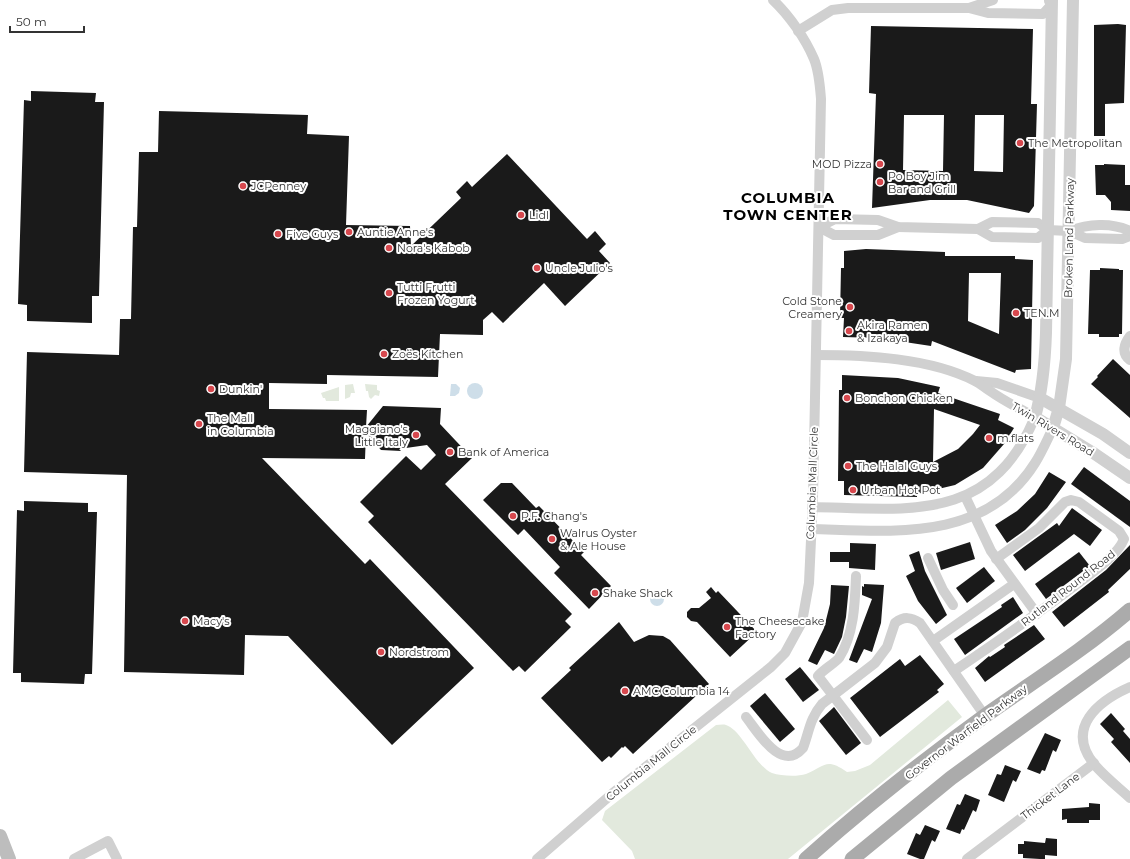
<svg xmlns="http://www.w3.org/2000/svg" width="1130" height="859" viewBox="0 0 1130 859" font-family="Montserrat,sans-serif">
<rect width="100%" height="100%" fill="#fff"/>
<g fill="#e2e9dd">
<path d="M 353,384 L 355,393 L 351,393 L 350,397 L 345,399 L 345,385 Z"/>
<path d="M 365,384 L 377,385 L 377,390 L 380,391 L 379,396 L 375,395 L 371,399 L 369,397 L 368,391 L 366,391 Z"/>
<path d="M 339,387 L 339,401 L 326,401 L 325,398 L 323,398 L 321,393 Z"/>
<path d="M 948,700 L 962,717 L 788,859 L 635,859 L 632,851 L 602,820 L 605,811 L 716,725 C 719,725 723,724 726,725 C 742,730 755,766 772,773 C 781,776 797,777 806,774 C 825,766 826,757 847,772 L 855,771 L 870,765 Z"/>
</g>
<g fill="#cedee9">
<circle cx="475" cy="391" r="8"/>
<path d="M 451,384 L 456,384 L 460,388 L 459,393 L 455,396 L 450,396 Z"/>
<circle cx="657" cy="599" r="7"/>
</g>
<g fill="#1a1a1a" fill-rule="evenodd">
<path d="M 1118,24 L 1126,25 L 1124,103 L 1105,104 L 1105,136 L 1094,136 L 1094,25 Z"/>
<path d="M 871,26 L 1033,29 L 1031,104 L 1037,104 L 1034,206 L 1029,213 L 967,200 L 930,200 L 872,208 L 876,94 L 869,93 ZM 904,115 L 944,115 L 943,171 L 903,170 ZM 975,115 L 1004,115 L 1003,172 L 974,171 Z"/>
<path d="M 31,91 L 96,93 L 95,102 L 104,102 L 99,296 L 92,296 L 92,323 L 27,321 L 27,305 L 18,304 L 24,100 L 31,101 Z"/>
<path d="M 159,111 L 308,115 L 307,134 L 349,136 L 346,225 L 410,226 L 411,246 L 461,198 L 456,192 L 467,181 L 472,187 L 507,154 L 587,239 L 595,231 L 606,244 L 599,251 L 610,263 L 565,306 L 544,283 L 503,323 L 492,312 L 483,320 L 483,335 L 440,334 L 438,377 L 327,375 L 327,384 L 269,383 L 269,409 L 367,410 L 366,427 L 383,406 L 441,408 L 440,424 L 472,458 L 445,484 L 572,614 L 565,621 L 571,627 L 525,672 L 519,666 L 513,671 L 368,522 L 374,516 L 360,502 L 406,456 L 421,470 L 436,455 L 427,445 L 399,449 L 401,451 L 381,450 L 366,433 L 365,459 L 262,458 L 365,564 L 370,559 L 474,668 L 392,745 L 288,636 L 245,635 L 244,675 L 124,672 L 127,475 L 24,472 L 27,352 L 119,355 L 120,319 L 131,319 L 133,227 L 137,227 L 139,152 L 158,152 Z"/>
<path d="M 1104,164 L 1125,165 L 1125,185 L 1130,185 L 1130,211 L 1111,210 L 1111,202 L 1105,195 L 1096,195 L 1095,165 L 1104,165 Z"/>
<path d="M 866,249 L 945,252 L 945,256 L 1015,256 L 1015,259 L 1033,260 L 1031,369 L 1016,370 L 1015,373 L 932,341 L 931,346 L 878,338 L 843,337 L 844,318 L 840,318 L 841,268 L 844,268 L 844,251 ZM 969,273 L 1001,273 L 999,334 L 968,321 Z"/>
<path d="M 1100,268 L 1119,269 L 1119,270 L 1123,270 L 1122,334 L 1119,334 L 1119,337 L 1099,337 L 1099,334 L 1088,334 L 1090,270 L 1100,270 Z"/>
<path d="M 1113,359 L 1130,375 L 1130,418 L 1091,384 L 1098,377 L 1097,376 Z"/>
<path d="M 842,375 L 898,378 L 940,387 L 938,393 L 1000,414 L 998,420 L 1014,428 L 1004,444 L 983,468 L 955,485 L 917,494 L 917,497 L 844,495 L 844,481 L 838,481 L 839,390 L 842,390 ZM 934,409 L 980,425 L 973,434 L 958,449 L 933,462 Z"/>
<path d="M 1084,467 L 1130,501 L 1130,527 L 1071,484 Z"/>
<path d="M 1049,472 L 1066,482 L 1047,508 L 1025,530 L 1007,543 L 995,525 L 1017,511 L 1035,494 Z"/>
<path d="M 501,483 L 512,483 L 536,508 L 539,506 L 584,552 L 581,555 L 611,586 L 589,609 L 554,573 L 560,567 L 524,529 L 518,535 L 483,500 Z"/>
<path d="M 24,501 L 88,503 L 88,512 L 97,512 L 92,674 L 85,674 L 84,684 L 21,682 L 21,673 L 13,673 L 17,510 L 24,511 Z"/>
<path d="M 1072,508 L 1102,530 L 1090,546 L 1074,534 L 1025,571 L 1013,555 L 1057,523 L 1059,526 Z"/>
<path d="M 970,542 L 975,559 L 941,570 L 936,553 Z"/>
<path d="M 850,543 L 876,544 L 875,570 L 849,568 L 849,562 L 830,562 L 830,552 L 850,552 Z"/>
<path d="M 1130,545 L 1130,569 L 1108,590 L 1109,592 L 1064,627 L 1052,612 L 1106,570 Z"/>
<path d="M 919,551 L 925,571 L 947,615 L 936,624 L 918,601 L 906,576 L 915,571 L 909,555 Z"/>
<path d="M 1079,552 L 1090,566 L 1046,599 L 1035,584 Z"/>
<path d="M 984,567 L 995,581 L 967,603 L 956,588 Z"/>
<path d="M 864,584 L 884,585 L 881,623 L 872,652 L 864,649 L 857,663 L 849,660 L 872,599 L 862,595 L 862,597 L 862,586 L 864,587 Z"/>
<path d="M 831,585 L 849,586 L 846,617 L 842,637 L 834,654 L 825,650 L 817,665 L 808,661 L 824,628 L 830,604 Z"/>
<path d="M 711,587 L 716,593 L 718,591 L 757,632 L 730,657 L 697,622 L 691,621 L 687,617 L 687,612 L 691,608 L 699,608 L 711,598 L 706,592 Z"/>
<path d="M 1013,597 L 1023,613 L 965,655 L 954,639 L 1002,607 L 1001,605 Z"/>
<path d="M 619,622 L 634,642 L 649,635 L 663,636 L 670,640 L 709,684 L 633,754 L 625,746 L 623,748 L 622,747 L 611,758 L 609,756 L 602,762 L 541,698 L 571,670 L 569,668 Z"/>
<path d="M 1034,625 L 1045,639 L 985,682 L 975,668 L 989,656 L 990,657 L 1005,647 L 1004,645 Z"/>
<path d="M 920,655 L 944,684 L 937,690 L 939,692 L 880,737 L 850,698 L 900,659 L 905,666 Z"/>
<path d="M 800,667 L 819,690 L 803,702 L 785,679 Z"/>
<path d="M 765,693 L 795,729 L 780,742 L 750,706 Z"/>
<path d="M 834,707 L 861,743 L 846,755 L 819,721 Z"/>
<path d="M 1111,713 L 1125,729 L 1123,731 L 1130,739 L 1130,763 L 1111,742 L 1114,739 L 1100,724 Z"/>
<path d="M 1045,733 L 1061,740 L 1056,752 L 1053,750 L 1045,771 L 1042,770 L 1040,774 L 1027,769 Z"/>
<path d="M 1005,765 L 1021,771 L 1016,782 L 1013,780 L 1004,802 L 988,795 L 997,774 L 1001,775 Z"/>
<path d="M 965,794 L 980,800 L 976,812 L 973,810 L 964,830 L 962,829 L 960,834 L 946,829 L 957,804 L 960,805 Z"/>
<path d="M 1089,803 L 1100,804 L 1100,820 L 1089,820 L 1089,823 L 1067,823 L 1067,819 L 1062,820 L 1062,809 L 1089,807 Z"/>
<path d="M 925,825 L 940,831 L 935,842 L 932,840 L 924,859 L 920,859 L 907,854 L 916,833 L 920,835 Z"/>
<path d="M 1046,838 L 1057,839 L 1057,856 L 1045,855 L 1045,859 L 1040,859 L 1023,858 L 1023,854 L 1018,854 L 1018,844 L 1024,844 L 1024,841 L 1045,843 Z"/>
</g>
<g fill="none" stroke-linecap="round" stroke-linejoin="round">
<g stroke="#d0d0d0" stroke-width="10">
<path d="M 969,8 L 993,0"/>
<path d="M 798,31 L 832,10 L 848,8 L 969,8 L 988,13 L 1043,14 L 1052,4 L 1049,1"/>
<path d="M 819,227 L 835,219 L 878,220 L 898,227 L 978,229 L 992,222 L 1038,223 L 1048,230 L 1069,231 L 1085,238 L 1122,239 L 1130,236"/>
<path d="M 819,227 L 834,235 L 878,235 L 898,227"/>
<path d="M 978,229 L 992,237 L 1038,238 L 1048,230"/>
<path d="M 1069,231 C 1088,224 1111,222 1130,231"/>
<path d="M 1130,336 C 1124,344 1121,353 1130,360"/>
<path d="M 976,381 L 997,383 L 1040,398"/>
<path d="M 965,496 L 991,551 L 1037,614"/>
<path d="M 812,507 C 909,509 990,524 1035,417 C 1020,409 1004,401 990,391 C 985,388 980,383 975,381 C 930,358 866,355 816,355"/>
<path d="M 811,529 C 891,531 985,543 1035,463 C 1042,452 1047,440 1053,428"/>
<path d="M 928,558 L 943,590 L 953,605"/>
<path d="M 856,576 C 855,603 854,635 839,658 C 835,663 823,670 818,676 L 867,740"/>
<path d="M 933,641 L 1014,584"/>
<path d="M 954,671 C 994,644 1034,616 1073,587 C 1088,575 1117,557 1124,539 L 1119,531 L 1079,502 L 1071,500 L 1065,502 L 1039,528 L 996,559"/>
<path d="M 1130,687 C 1098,701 1065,728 1094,764 C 1104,776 1118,787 1130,798"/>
<path d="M 746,717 C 758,732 781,773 803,748 C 809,732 810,718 822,704 L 875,663 L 887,647 L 895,623 C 904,616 911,617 920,623 L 985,716"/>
<path d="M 74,859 L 108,841 L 117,859"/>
<path d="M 537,859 L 613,793 L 771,667 L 785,653 L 802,622 L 809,583 L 813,497 L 821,99 C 820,86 819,71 814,59 C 805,38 789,15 773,0"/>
<path d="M 967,859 L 1094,763"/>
</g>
<g stroke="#d0d0d0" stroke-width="12">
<path d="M 1052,0 L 1046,333 C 1045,362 1043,389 1035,417 L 1092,452 L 1130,478"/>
<path d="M 1040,398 L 1103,434 L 1130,453"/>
<path d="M 1053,428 L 1059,408 L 1066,359 L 1073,0"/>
</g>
<path stroke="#bdbdbd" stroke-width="14" d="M 0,836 L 9,859"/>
<g stroke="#ababab" stroke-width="15">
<path d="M 806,859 C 863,808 924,760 986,715 C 1034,681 1085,649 1130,610"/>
<path d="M 852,859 L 951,778 L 1130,648"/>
</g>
</g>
<g fill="#d7484e" stroke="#fff" stroke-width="1.5">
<circle cx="1020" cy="143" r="4"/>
<circle cx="880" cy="164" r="4"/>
<circle cx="880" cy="182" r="4"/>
<circle cx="243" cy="186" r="4"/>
<circle cx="521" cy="215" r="4"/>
<circle cx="349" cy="232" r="4"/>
<circle cx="278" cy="234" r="4"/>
<circle cx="389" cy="248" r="4"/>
<circle cx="537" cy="268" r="4"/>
<circle cx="389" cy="293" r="4"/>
<circle cx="850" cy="307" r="4"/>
<circle cx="1016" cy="313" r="4"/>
<circle cx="849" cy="331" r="4"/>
<circle cx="384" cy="354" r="4"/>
<circle cx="211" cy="389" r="4"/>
<circle cx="847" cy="398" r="4"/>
<circle cx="199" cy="424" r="4"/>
<circle cx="416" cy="435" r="4"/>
<circle cx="989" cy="438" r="4"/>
<circle cx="450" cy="452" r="4"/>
<circle cx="848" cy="466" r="4"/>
<circle cx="853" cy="490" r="4"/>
<circle cx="513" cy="516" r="4"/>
<circle cx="552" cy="539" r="4"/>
<circle cx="595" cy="593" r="4"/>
<circle cx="185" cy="621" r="4"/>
<circle cx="727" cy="627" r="4"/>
<circle cx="381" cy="652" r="4"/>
<circle cx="625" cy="691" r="4"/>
</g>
<g text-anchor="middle" stroke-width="4" stroke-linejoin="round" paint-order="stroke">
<g font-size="11" fill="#333" stroke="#fff" text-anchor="start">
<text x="1028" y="147">The Metropolitan</text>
<text x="872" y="168" text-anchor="end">MOD Pizza</text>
<text x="888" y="180">Po Boy Jim<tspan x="888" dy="13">Bar and Grill</tspan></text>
<text x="251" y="190">JCPenney</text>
<text x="529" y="219">Lidl</text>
<text x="357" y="236">Auntie Anne's</text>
<text x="286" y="238">Five Guys</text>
<text x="397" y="252">Nora's Kabob</text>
<text x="545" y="272">Uncle Julio's</text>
<text x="397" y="291">Tutti Frutti<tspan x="397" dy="13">Frozen Yogurt</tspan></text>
<text x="842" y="305" text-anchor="end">Cold Stone<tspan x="842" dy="13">Creamery</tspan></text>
<text x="1024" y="317">TEN.M</text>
<text x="857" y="329">Akira Ramen<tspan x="857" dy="13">&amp; Izakaya</tspan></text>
<text x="392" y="358">Zoës Kitchen</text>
<text x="219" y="393">Dunkin'</text>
<text x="855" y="402">Bonchon Chicken</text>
<text x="207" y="422">The Mall<tspan x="207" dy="13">in Columbia</tspan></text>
<text x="408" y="433" text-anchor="end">Maggiano's<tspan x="408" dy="13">Little Italy</tspan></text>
<text x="997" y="442">m.flats</text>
<text x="458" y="456">Bank of America</text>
<text x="856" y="470">The Halal Guys</text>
<text x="861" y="494">Urban Hot Pot</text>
<text x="521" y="520">P.F. Chang's</text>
<text x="560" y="537">Walrus Oyster<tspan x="560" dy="13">&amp; Ale House</tspan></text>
<text x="603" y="597">Shake Shack</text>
<text x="193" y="625">Macy's</text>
<text x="735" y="625">The Cheesecake<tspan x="735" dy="13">Factory</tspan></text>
<text x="389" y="656">Nordstrom</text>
<text x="633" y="695">AMC Columbia 14</text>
</g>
<g font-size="11" fill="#333" stroke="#fff">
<text transform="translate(1069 238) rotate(-89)" y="4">Broken Land Parkway</text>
<text transform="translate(1053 429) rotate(31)" y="4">Twin Rivers Road</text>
<text transform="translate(812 483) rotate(-88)" y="4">Columbia Mall Circle</text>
<text transform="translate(1068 588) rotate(-38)" y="4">Rutland Round Road</text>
<text transform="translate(966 732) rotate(-37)" y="4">Governor Warfield Parkway</text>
<text transform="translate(651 763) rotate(-39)" y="4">Columbia Mall Circle</text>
<text transform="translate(1050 796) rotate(-37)" y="4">Thicket Lane</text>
</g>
<g font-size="15" font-weight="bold" letter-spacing="1" fill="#000" stroke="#fff">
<text x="788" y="203">COLUMBIA<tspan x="788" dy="17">TOWN CENTER</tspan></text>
</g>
</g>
<path d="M10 26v6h74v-6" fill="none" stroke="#333333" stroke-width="2"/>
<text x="16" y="26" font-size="12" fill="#333333" stroke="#ffffff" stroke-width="3" paint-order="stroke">50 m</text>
</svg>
